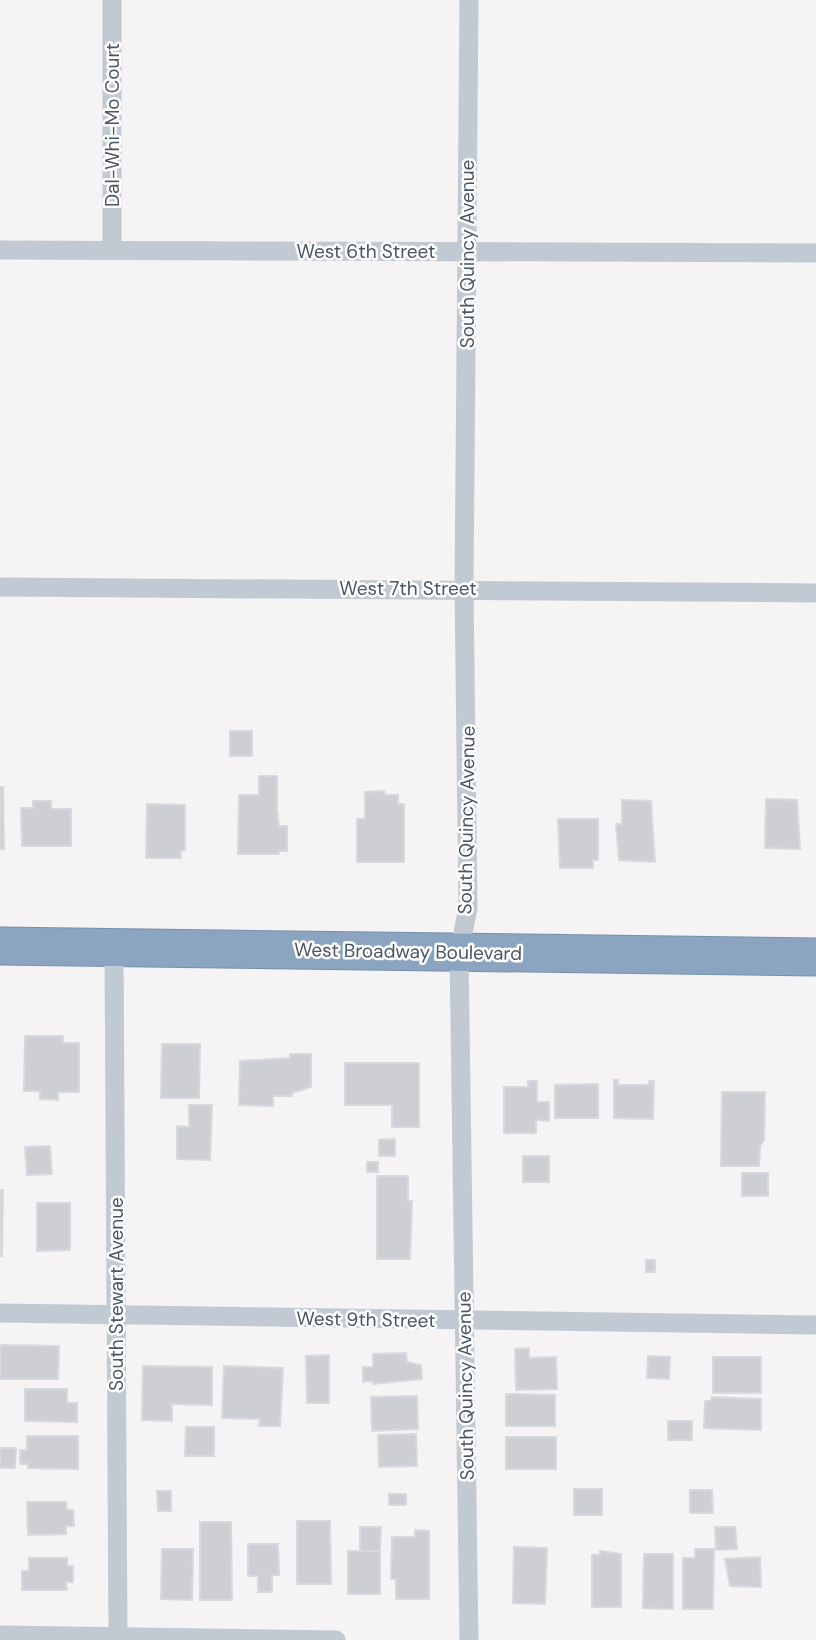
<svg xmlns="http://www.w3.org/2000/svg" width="816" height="1640" viewBox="0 0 816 1640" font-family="'DM Sans',sans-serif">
<rect width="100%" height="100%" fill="#f5f3f3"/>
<g fill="#cdcfd5" stroke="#d7d9de" stroke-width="2">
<rect x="230" y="731" width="22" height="25"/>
<path d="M 259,776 L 277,776 L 277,810 L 279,826 L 287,826 L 287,851 L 279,851 L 279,854 L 238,854 L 239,795 L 259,795 Z"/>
<path d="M 0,787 L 3,787 L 4,849 L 0,849 Z"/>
<path d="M 384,791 L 385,795 L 398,795 L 398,804 L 404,804 L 404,862 L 357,862 L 357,819 L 365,819 L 365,792 Z"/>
<path d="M 766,799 L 797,800 L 800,849 L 765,848 Z"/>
<path d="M 622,800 L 651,801 L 655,862 L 619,860 L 616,824 L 622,824 Z"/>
<path d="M 33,801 L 51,801 L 51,809 L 71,809 L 71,846 L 22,846 L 21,808 L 33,808 Z"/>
<path d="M 147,804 L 185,805 L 185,850 L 181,851 L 181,858 L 146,858 Z"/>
<path d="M 558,819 L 598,819 L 598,860 L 593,860 L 593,868 L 560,868 Z"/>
<path d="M 25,1036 L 63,1036 L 63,1043 L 79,1043 L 79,1092 L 58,1092 L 58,1100 L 40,1099 L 40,1091 L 24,1091 Z"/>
<path d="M 162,1044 L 200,1044 L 199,1098 L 161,1098 Z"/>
<path d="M 290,1054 L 311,1054 L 311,1087 L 292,1093 L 292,1096 L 273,1096 L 273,1106 L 239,1105 L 240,1061 L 290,1058 Z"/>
<path d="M 345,1063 L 419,1063 L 419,1127 L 392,1127 L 392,1105 L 345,1105 Z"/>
<path d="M 614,1080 L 618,1080 L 618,1085 L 648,1085 L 649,1081 L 654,1081 L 653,1119 L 614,1118 Z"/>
<path d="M 528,1081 L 537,1081 L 537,1102 L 549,1102 L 549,1121 L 536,1120 L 536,1133 L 504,1133 L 504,1087 L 528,1087 Z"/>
<path d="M 598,1084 L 598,1118 L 555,1118 L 555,1085 Z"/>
<path d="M 722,1092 L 765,1092 L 764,1140 L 760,1146 L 759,1166 L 721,1166 Z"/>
<path d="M 189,1105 L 212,1105 L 210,1160 L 177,1159 L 177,1126 L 189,1127 Z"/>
<path d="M 395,1139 L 395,1156 L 379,1156 L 379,1140 Z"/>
<path d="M 50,1146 L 52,1174 L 27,1175 L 25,1147 Z"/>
<rect x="523" y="1156" width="26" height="26"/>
<rect x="367" y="1162" width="11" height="10"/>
<rect x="742" y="1173" width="26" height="23"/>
<path d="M 377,1176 L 408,1176 L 408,1201 L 412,1201 L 410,1259 L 377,1259 Z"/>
<path d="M 0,1190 L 3,1190 L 2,1256 L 0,1256 Z"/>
<path d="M 37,1203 L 70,1203 L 70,1250 L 37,1251 Z"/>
<rect x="646" y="1260" width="9" height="12"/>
<path d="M 0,1345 L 59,1346 L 58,1379 L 0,1379 Z"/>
<path d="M 529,1348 L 529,1358 L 556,1357 L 557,1389 L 516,1390 L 515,1349 Z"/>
<path d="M 406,1353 L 407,1362 L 421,1365 L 422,1379 L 373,1384 L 373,1381 L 363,1382 L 363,1367 L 373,1367 L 373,1354 Z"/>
<path d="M 329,1355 L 329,1403 L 307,1403 L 306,1356 Z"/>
<path d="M 648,1356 L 670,1357 L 669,1379 L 647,1378 Z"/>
<rect x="713" y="1357" width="48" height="36"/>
<path d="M 143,1366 L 212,1367 L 212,1405 L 172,1404 L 172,1421 L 142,1420 Z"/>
<path d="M 224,1366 L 283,1368 L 280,1426 L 259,1426 L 260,1419 L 222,1418 Z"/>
<path d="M 25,1389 L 67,1389 L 67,1403 L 77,1403 L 77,1422 L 25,1421 Z"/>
<path d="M 506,1394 L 555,1395 L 555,1426 L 506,1426 Z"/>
<path d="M 417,1396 L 418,1429 L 372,1431 L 371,1397 Z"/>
<path d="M 712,1397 L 761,1399 L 761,1430 L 704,1428 L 705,1401 L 711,1401 Z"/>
<rect x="668" y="1421" width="24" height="19"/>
<path d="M 186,1427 L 214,1427 L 214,1456 L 185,1456 Z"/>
<path d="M 416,1434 L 417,1466 L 379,1467 L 378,1435 Z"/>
<path d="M 27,1436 L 78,1436 L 78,1469 L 28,1468 L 28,1464 L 20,1464 L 20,1450 L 27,1450 Z"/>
<rect x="506" y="1437" width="50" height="32"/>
<path d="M 0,1448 L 16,1448 L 15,1468 L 0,1468 Z"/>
<rect x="574" y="1489" width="28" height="26"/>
<path d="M 690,1490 L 712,1490 L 713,1513 L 690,1513 Z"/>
<path d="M 157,1491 L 171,1491 L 171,1511 L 158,1511 Z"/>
<rect x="389" y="1494" width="17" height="11"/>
<path d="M 27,1502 L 66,1502 L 67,1510 L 73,1510 L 74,1526 L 66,1526 L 66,1534 L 28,1535 Z"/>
<path d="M 297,1521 L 330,1521 L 331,1584 L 297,1584 Z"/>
<path d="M 200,1522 L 231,1522 L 232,1600 L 200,1600 Z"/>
<path d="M 360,1527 L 381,1527 L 380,1551 L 360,1551 Z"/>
<path d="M 715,1527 L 735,1527 L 737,1549 L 716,1550 Z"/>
<path d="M 415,1530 L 429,1531 L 429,1599 L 396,1599 L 396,1579 L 391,1579 L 392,1537 L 415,1537 Z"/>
<path d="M 248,1544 L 278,1544 L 279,1575 L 272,1575 L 272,1592 L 258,1592 L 258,1576 L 248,1576 Z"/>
<path d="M 514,1547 L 547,1548 L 545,1604 L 513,1603 Z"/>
<path d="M 162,1549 L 193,1549 L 192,1600 L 161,1599 Z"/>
<path d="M 695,1549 L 714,1549 L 713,1609 L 683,1609 L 683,1558 L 695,1558 Z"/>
<rect x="348" y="1551" width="32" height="43"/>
<path d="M 600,1551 L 621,1554 L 621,1607 L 592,1607 L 592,1555 L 600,1555 Z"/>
<path d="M 644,1554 L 673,1554 L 673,1609 L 643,1608 Z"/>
<path d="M 760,1557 L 761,1587 L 730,1586 L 725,1559 Z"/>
<path d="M 29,1558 L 67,1558 L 67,1566 L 73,1566 L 73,1582 L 66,1582 L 67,1590 L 22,1590 L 22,1571 L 29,1571 Z"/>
</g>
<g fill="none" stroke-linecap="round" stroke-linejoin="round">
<defs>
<path id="highway" d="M 0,946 L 816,957"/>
</defs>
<use href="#highway" stroke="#7690ad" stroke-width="39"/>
<g stroke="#c1cad2" stroke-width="19">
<path d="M 0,250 L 816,253"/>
<path d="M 112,250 L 112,0"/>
<path d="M 0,587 L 816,593"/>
<path d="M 114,947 L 118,1640"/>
<path d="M 0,1313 L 816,1325"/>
<path d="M 0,1635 L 336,1640"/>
<path d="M 469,1640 L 459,952 L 468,908 L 464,588 L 469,0"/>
</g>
<use href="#highway" stroke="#8ba5c1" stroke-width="37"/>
</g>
<g text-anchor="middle" stroke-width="5" stroke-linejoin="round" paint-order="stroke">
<g font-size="19" fill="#4a5661" stroke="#fff">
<text transform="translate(112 125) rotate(-90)" y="7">Dal-Whi-Mo Court</text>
<text x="366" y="258">West 6th Street</text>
<text transform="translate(467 254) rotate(-90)" y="7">South Quincy Avenue</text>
<text x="408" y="595">West 7th Street</text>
<text transform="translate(466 820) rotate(-89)" y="7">South Quincy Avenue</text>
<text transform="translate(408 951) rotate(1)" y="7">West Broadway Boulevard</text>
<text transform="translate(116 1294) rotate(-90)" y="7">South Stewart Avenue</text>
<text transform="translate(366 1319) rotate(1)" y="7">West 9th Street</text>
<text transform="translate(465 1386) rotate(-91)" y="7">South Quincy Avenue</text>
</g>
</g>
</svg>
